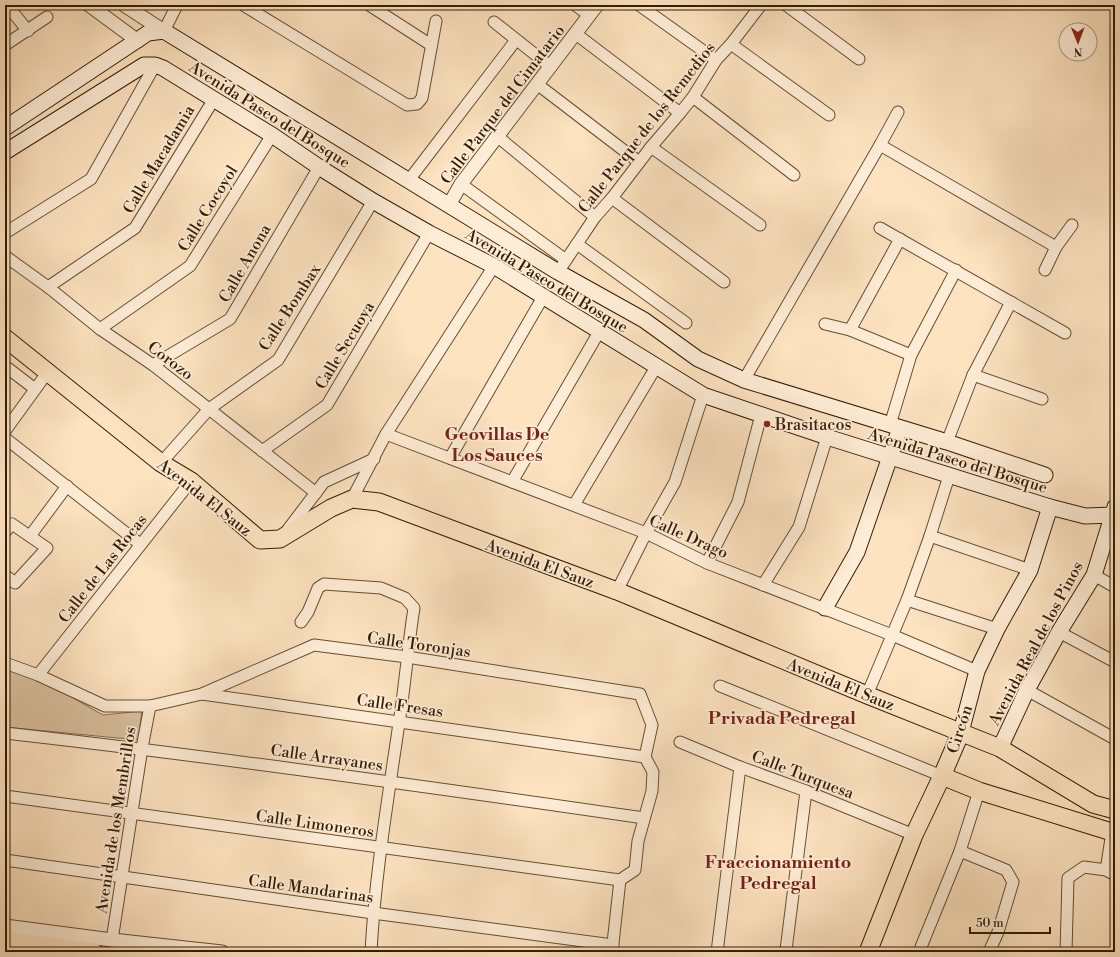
<svg xmlns="http://www.w3.org/2000/svg" width="1120" height="957" viewBox="0 0 1120 957" font-family="'Libre Bodoni',serif">
<rect width="100%" height="100%" fill="#fde3c0"/>
<filter id="stains"><feTurbulence type="fractalNoise" baseFrequency=".005" numOctaves="4"/><feColorMatrix values="0 0 0 0 .2 0 0 0 0 .09 0 0 0 0 .02 0 0 0 .5 -.17"/></filter>
<radialGradient id="worn" r=".72"><stop offset=".6" stop-color="#630" stop-opacity="0"/><stop offset="1" stop-color="#630" stop-opacity=".3"/></radialGradient>
<path fill="#dbc1a0" stroke="#886e53" d="M 5,665 L 36,677 L 103,715 L 142,711 L 138,740 L 5,727 Z"/>
<g fill="none" stroke-linecap="round" stroke-linejoin="round">
<defs>
<g id="minor">
<path d="M 7,5 L 28,31"/>
<path d="M 243,5 L 407,105 L 417,104 L 422,98 L 436,21"/>
<path d="M 369,5 L 431,45"/>
<path d="M 575,5 L 589,15"/>
<path d="M 639,5 L 716,60"/>
<path d="M 786,5 L 859,59"/>
<path d="M 494,22 L 551,67"/>
<path d="M 164,31 L 177,5"/>
<path d="M 576,34 L 680,113"/>
<path d="M 731,44 L 829,115"/>
<path d="M 5,45 L 47,17"/>
<path d="M 537,84 L 639,162"/>
<path d="M 693,97 L 794,175"/>
<path d="M 497,136 L 595,217"/>
<path d="M 880,145 L 1056,247"/>
<path d="M 651,147 L 760,225"/>
<path d="M 409,180 L 516,40"/>
<path d="M 461,184 L 566,260"/>
<path d="M 612,198 L 724,282"/>
<path d="M 880,228 L 1065,333"/>
<path d="M 5,233 L 91,179 L 155,65"/>
<path d="M 577,244 L 686,323"/>
<path d="M 5,256 L 48,287 L 100,329 L 153,365 L 316,493"/>
<path d="M 1045,270 L 1056,247 L 1072,225"/>
<path d="M 558,272 L 595,217 L 612,198 L 651,147 L 680,113 L 693,97 L 716,60 L 731,44 L 761,5"/>
<path d="M 48,287 L 135,228 L 214,99"/>
<path d="M 825,324 L 850,330 L 911,355"/>
<path d="M 100,329 L 190,266 L 272,135"/>
<path d="M 850,330 L 900,239"/>
<path d="M 153,365 L 230,319 L 319,167"/>
<path d="M 5,366 L 35,389"/>
<path d="M 973,375 L 1042,399"/>
<path d="M 744,380 L 880,145 L 898,112"/>
<path d="M 890,425 L 911,355 L 956,270"/>
<path d="M 5,431 L 47,373"/>
<path d="M 386,434 L 646,533 L 707,563 L 892,635 L 977,671"/>
<path d="M 5,438 L 140,544"/>
<path d="M 947,442 L 973,375 L 1011,302"/>
<path d="M 262,451 L 327,405 L 429,233"/>
<path d="M 450,458 L 543,297"/>
<path d="M 161,463 L 209,409 L 278,360 L 373,201"/>
<path d="M 512,482 L 599,332"/>
<path d="M 352,499 L 386,434 L 494,266"/>
<path d="M 574,505 L 656,367"/>
<path d="M 5,532 L 12,524 L 47,548 L 15,583 L 5,575"/>
<path d="M 286,532 L 324,482 L 374,459"/>
<path d="M 30,536 L 67,486"/>
<path d="M 930,536 L 1030,570"/>
<path d="M 707,563 L 738,502 L 761,415"/>
<path d="M 1094,575 L 1115,587"/>
<path d="M 763,585 L 799,527 L 827,437"/>
<path d="M 617,591 L 646,533 L 675,482 L 703,395"/>
<path d="M 907,600 L 997,629"/>
<path d="M 301,622 L 308,612 L 318,588 L 324,584 L 381,588 L 405,598 L 414,608 C 408,646 405,685 399,723 C 388,799 375,875 371,952"/>
<path d="M 1059,632 L 1115,662"/>
<path d="M 5,663 L 38,675 L 105,706 L 150,706 L 202,694 L 645,757"/>
<path d="M 38,675 L 191,481"/>
<path d="M 720,686 L 942,776"/>
<path d="M 1027,690 L 1115,739"/>
<path d="M 202,694 L 314,645 L 407,657 L 640,694 L 652,725 L 645,757 L 653,772 L 652,791 L 638,841 L 635,870 L 620,880 L 612,952"/>
<path d="M 867,695 L 907,600 L 930,536 L 949,476"/>
<path d="M 5,733 C 218,757 431,787 644,818"/>
<path d="M 680,742 L 740,767 L 806,791 L 914,835"/>
<path d="M 5,796 L 620,880"/>
<path d="M 960,851 L 1006,870 L 1013,882 L 998,932 L 989,952"/>
<path d="M 5,860 L 373,913 L 613,945"/>
<path d="M 1106,870 L 1112,832"/>
<path d="M 112,940 L 142,748 L 150,706"/>
<path d="M 717,952 L 740,767"/>
<path d="M 783,952 L 786,950 L 806,791"/>
<path d="M 919,952 L 960,851 L 979,791"/>
<path d="M 1066,952 L 1068,878 L 1084,867 L 1106,870 L 1115,875"/>
</g>
<g id="tertiary">
<path d="M 89,5 L 138,41"/>
<path d="M 124,5 L 164,31"/>
<path d="M 449,205 L 461,184 L 597,5"/>
<path d="M 5,926 L 112,940 L 222,952"/>
</g>
<g id="secondary">
<path d="M 5,128 L 148,33 L 164,31 L 558,272 L 644,320 L 698,359 L 744,380 L 947,442 L 1045,475"/>
<path d="M 5,152 L 144,65 L 155,65 L 163,68 L 272,135 L 319,167 L 373,201 L 429,233 L 494,266 L 703,395 L 827,437 L 1050,507 L 1085,516 L 1115,515"/>
<path d="M 825,608 L 857,552 L 900,428"/>
<path d="M 961,732 L 977,671 L 997,629 L 1030,570 L 1050,507"/>
<path d="M 1000,748 L 1027,690 L 1059,632 L 1094,575 L 1115,507"/>
</g>
<g id="primary">
<path d="M 5,338 L 161,463 L 191,481 L 260,540 L 280,539 L 331,508 L 352,499 L 379,502 L 617,591 L 867,695 L 1000,748 L 1093,804 L 1115,810"/>
<path d="M 942,776 L 979,791 L 1115,833"/>
<path d="M 5,940 L 94,952"/>
<path d="M 868,952 L 914,835 L 942,776 L 961,732"/>
</g>
</defs>
<use href="#minor" stroke="#664e34" stroke-width="13"/>
<use href="#tertiary" stroke="#664e34" stroke-width="15"/>
<use href="#secondary" stroke="#341c06" stroke-width="17"/>
<use href="#primary" stroke="#341c06" stroke-width="19"/>
<use href="#minor" stroke="#feedd6" stroke-width="11"/>
<use href="#tertiary" stroke="#feedd6" stroke-width="13"/>
<use href="#secondary" stroke="#feedd6" stroke-width="15"/>
<use href="#primary" stroke="#fde3c0" stroke-width="17"/>
</g>
<circle fill="#8f2418" stroke="#feedd6" stroke-width="1.5" cx="767" cy="424" r="4"/>
<g text-anchor="middle" stroke-width="3.5" stroke-linejoin="round" paint-order="stroke">
<g font-size="16" fill="#341c06" stroke="#feedd6">
<text transform="translate(502 104) rotate(-53)" y="6">Calle Parque del Cimatario</text>
<text transform="translate(270 114) rotate(32)" y="6">Avenida Paseo del Bosque</text>
<text transform="translate(646 127) rotate(-52)" y="6">Calle Parque de los Remedios</text>
<text transform="translate(158 159) rotate(-59)" y="6">Calle Macadamia</text>
<text transform="translate(207 208) rotate(-58)" y="6">Calle Cocoyol</text>
<text transform="translate(244 263) rotate(-60)" y="6">Calle Anona</text>
<text transform="translate(547 280) rotate(31)" y="6">Avenida Paseo del Bosque</text>
<text transform="translate(289 307) rotate(-57)" y="6">Calle Bombax</text>
<text transform="translate(344 345) rotate(-59)" y="6">Calle Secuoya</text>
<text transform="translate(171 360) rotate(37)" y="6">Corozo</text>
<text transform="translate(958 460) rotate(17)" y="6">Avenida Paseo del Bosque</text>
<text transform="translate(205 497) rotate(38)" y="6">Avenida El Sauz</text>
<text transform="translate(689 536) rotate(24)" y="6">Calle Drago</text>
<text transform="translate(540 563) rotate(20)" y="6">Avenida El Sauz</text>
<text transform="translate(102 568) rotate(-52)" y="6">Calle de Las Rocas</text>
<text transform="translate(1035 643) rotate(-62)" y="6">Avenida Real de los Pinos</text>
<text transform="translate(419 644) rotate(8)" y="6">Calle Toronjas</text>
<text transform="translate(841 684) rotate(22)" y="6">Avenida El Sauz</text>
<text transform="translate(400 705) rotate(8)" y="6">Calle Fresas</text>
<text transform="translate(959 729) rotate(-72)" y="6">Circón</text>
<text transform="translate(327 757) rotate(8)" y="6">Calle Arrayanes</text>
<text transform="translate(803 774) rotate(21)" y="6">Calle Turquesa</text>
<text transform="translate(115 820) rotate(-81)" y="6">Avenida de los Membrillos</text>
<text transform="translate(315 823) rotate(8)" y="6">Calle Limoneros</text>
<text transform="translate(311 888) rotate(8)" y="6">Calle Mandarinas</text>
</g>
<g font-size="16" fill="#341c06" stroke="#feedd6" text-anchor="start">
<text x="775" y="430">Brasitacos</text>
</g>
<g font-size="18" font-weight="bold" fill="#7a1f14" stroke="#feedd6">
<text x="497" y="440">Geovillas De<tspan x="497" dy="21">Los Sauces</tspan></text>
<text x="782" y="724">Privada Pedregal</text>
<text x="778" y="868">Fraccionamiento<tspan x="778" dy="21">Pedregal</tspan></text>
</g>
</g>
<rect width="1120" height="957" fill="none" stroke="#fde3c0" stroke-width="20"/>
<rect x="6" y="6" width="1108" height="945" fill="none" stroke="#341c06" stroke-width="2"/>
<rect x="10" y="10" width="1100" height="937" fill="none" stroke="#341c06"/>
<g transform="translate(1078 42) rotate(179)"><circle r="19" fill="#feedd6" stroke="#ad9983"/>
<path d="M0-3L7 15L0 10L-7 15Z" fill="#8f2418"/>
<text y="-6" font-size="11" font-weight="bold" text-anchor="middle" fill="#341c06">N</text>
</g>
<path d="M970 927v6h80v-6" fill="none" stroke="#341c06" stroke-width="2"/>
<text x="976" y="927" font-size="12" fill="#341c06" stroke="#feedd6" stroke-width="3" paint-order="stroke">50 m</text>
<rect width="100%" height="100%" filter="url(#stains)"/>
<rect width="100%" height="100%" fill="url(#worn)"/>
</svg>
